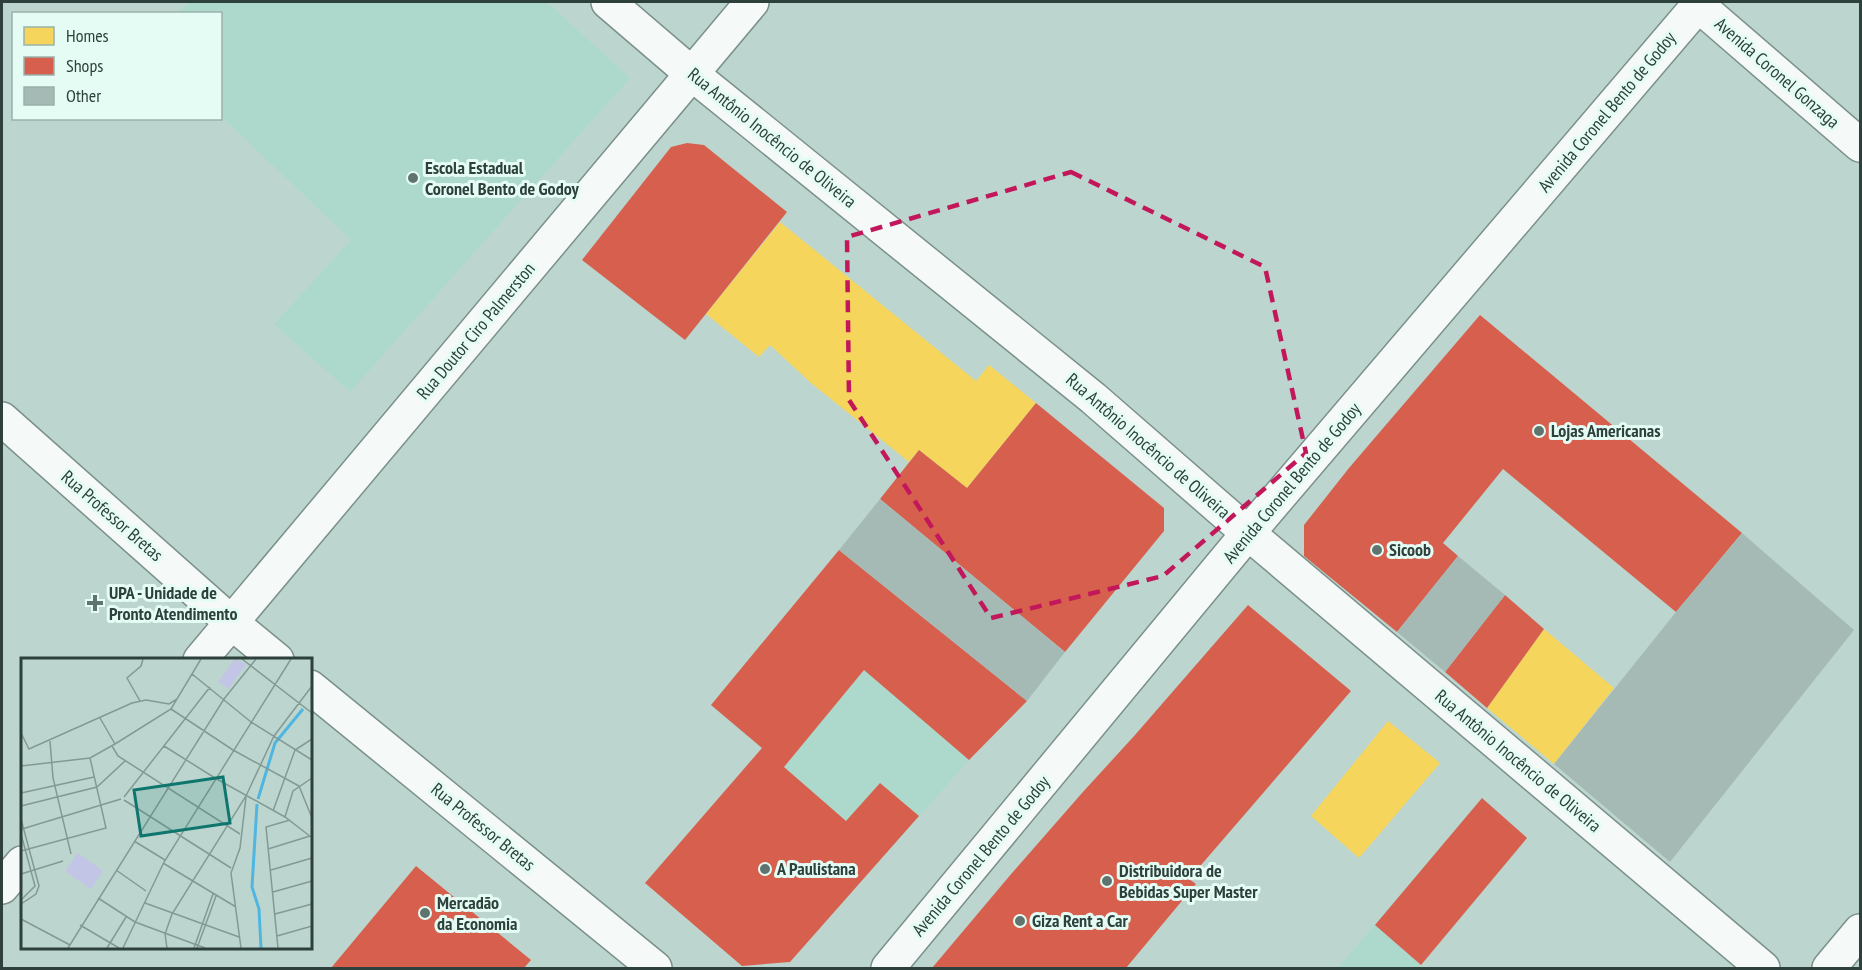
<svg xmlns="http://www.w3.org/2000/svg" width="1862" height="970" viewBox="0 0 1862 970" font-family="'PT Sans Narrow',sans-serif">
<rect width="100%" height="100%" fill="#bcd6cf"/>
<g fill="#add9cd">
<path d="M 190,2 L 547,2 L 630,78 L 350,392 L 274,324 L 351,240 L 221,116 L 220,14 L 178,13 Z"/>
<path d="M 792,608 L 969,760 L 885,855 L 711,705 Z"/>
<path d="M 1482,798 L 1527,838 L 1419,968 L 1338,968 Z"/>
</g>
<g fill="#f6d55c">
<path d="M 780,222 L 976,381 L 989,365 L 1036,403 L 967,488 L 919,450 L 909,462 L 811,383 L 770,345 L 759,357 L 706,314 Z"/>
<path d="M 1544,629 L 1614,688 L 1554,764 L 1487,708 Z"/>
<path d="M 1388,721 L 1440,763 L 1359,858 L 1311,816 Z"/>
</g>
<g fill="#d6604d">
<path d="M 687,143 L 704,145 L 787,212 L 685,340 L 582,260 L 671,147 Z"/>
<path d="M 1480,315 L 1742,533 L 1676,612 L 1503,469 L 1443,543 L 1458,556 L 1397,632 L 1304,556 L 1304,525 L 1349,468 Z"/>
<path d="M 1036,403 L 1164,508 L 1164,531 L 1065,652 L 880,499 L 919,450 L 967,488 Z"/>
<path d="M 839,550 L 1027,701 L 969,760 L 864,670 L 784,767 L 846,821 L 880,783 L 919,816 L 790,962 L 742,966 L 645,883 L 762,748 L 711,705 Z"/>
<path d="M 1505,595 L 1544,629 L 1487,708 L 1445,672 Z"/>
<path d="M 1248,605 L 1351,691 L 1189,879 L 1196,884 L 1126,968 L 932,968 L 1012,873 L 1082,793 L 1135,735 Z"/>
<path d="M 1482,798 L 1527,838 L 1421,965 L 1375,925 Z"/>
<path d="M 416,866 L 531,960 L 524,968 L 331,968 Z"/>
</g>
<g fill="#a5bab5">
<path d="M 880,499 L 1065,652 L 1027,701 L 839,550 Z"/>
<path d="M 1742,533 L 1854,630 L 1670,862 L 1554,764 L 1676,612 Z"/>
<path d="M 1458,556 L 1505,595 L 1445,672 L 1397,632 Z"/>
</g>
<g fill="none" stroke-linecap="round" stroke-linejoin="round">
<defs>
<g id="minor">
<path d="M 608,2 L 692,74 L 1093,398 L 1248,533 L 1763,968"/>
<path d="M 2,419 L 232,623 L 277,660"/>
<path d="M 200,660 L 752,2"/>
<path d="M 310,687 L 655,968"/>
<path d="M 2,887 L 22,863"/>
<path d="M 1829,968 L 1860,931"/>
</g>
<g id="secondary">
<path d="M 1698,5 L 1860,145"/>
<path d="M 888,968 L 1248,533 L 1701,2"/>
</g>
</defs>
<use href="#minor" stroke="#7b908a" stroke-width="36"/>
<use href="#secondary" stroke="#7b908a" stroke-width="36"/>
<use href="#minor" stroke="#f5f9f8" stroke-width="33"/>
<use href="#secondary" stroke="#f5f9f8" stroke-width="33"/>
</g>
<path fill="none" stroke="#c2185b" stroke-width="4.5" stroke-dasharray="12 8" stroke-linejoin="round" d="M 1071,172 L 1265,267 L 1306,453 L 1163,576 L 991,618 L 849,400 L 847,237 Z"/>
<g fill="#5f746f" stroke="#e5fcf5" stroke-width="2">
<circle cx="413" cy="178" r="6"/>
<circle cx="1539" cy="431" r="6"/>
<circle cx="1377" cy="550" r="6"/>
<path d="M92 594h6v6h6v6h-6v6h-6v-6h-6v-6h6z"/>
<circle cx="765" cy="869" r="6"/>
<circle cx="1107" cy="881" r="6"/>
<circle cx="425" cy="913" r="6"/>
<circle cx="1020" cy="921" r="6"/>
</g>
<g text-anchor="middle" stroke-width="6" stroke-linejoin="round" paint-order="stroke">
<g font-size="18" fill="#2d403b" stroke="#e5fcf5">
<text transform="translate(1777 73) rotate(41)" y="6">Avenida Coronel Gonzaga</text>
<text transform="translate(1607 112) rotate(-50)" y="6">Avenida Coronel Bento de Godoy</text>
<text transform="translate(772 138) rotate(39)" y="6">Rua Antônio Inocêncio de Oliveira</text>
<text transform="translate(476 331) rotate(-50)" y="6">Rua Doutor Ciro Palmerston</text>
<text transform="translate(1148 446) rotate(41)" y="6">Rua Antônio Inocêncio de Oliveira</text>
<text transform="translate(1292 483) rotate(-50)" y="6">Avenida Coronel Bento de Godoy</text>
<text transform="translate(112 516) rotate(41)" y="6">Rua Professor Bretas</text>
<text transform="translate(1518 761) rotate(40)" y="6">Rua Antônio Inocêncio de Oliveira</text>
<text transform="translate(483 827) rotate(39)" y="6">Rua Professor Bretas</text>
<text transform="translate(981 856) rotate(-50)" y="6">Avenida Coronel Bento de Godoy</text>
</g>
<g font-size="18" font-weight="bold" fill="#2d403b" stroke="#e5fcf5" text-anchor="start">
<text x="425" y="174">Escola Estadual<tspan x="425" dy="21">Coronel Bento de Godoy</tspan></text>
<text x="1551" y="437">Lojas Americanas</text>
<text x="1389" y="556">Sicoob</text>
<text x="109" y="599">UPA - Unidade de<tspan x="109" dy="21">Pronto Atendimento</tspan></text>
<text x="777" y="875">A Paulistana</text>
<text x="1119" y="877">Distribuidora de<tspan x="1119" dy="21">Bebidas Super Master</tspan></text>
<text x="437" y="909">Mercadão<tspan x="437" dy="21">da Economia</tspan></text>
<text x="1032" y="927">Giza Rent a Car</text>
</g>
</g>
<g transform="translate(21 658)">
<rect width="291" height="291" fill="#bcd6cf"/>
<path d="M 214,1 L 225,6 L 208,31 L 197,24 ZM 57,195 L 82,213 L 70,231 L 44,213 Z" fill="#c2c5e6"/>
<path fill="none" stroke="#50b6e0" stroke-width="3" d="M 237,141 L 254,85 L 282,51M 236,146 L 231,229 L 238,251 L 240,290"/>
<path fill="none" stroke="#839a94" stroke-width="1.5" d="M 221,1 L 291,55M 171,16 L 230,64 L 291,102M 119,43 L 106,20 L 120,8 L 122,1M 150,51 L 212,92 L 278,128M 79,60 L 94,86M 0,75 L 8,91 L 111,45 L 125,42 L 148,46 L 156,41M 29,83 L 32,120 L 50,196M 91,88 L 97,98 L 219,176M 143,88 L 194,120M 0,108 L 69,100 L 94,86 L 150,51 L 180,1M 194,120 L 264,159 L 290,179M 278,128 L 291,160M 0,135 L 73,119M 103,139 L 189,29M 103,142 L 210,210M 0,148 L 76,129 L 104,103M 252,153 L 274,92 L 291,81M 264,159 L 272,133 L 291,120M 0,161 L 18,228 L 15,236 L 0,246M 1,171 L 100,141M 0,176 L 14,228 L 0,242M 113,183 L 144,202M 247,191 L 289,178M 0,193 L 85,170 L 69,100M 142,205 L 215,249M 95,212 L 125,233M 250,212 L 291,200M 0,216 L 42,203M 252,234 L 291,223M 77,240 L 114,264 L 184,290M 124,245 L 218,279M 254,256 L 291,246M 0,261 L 49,287M 59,267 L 98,290M 256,278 L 291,268M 47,290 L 203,41 L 235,1M 86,290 L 105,259M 102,290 L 143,204 L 270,1M 146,290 L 144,276 L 151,256 L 225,138 L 253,78 L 291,28M 173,290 L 192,236M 176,290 L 195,238M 220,290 L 210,215 L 219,190 L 225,139M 257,290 L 245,169 L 269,162"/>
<path fill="#0f766e" fill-opacity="0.15" stroke="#0f766e" stroke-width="3" d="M 202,119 L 209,165 L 120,178 L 113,132 Z"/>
<rect width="291" height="291" fill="none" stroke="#2d403b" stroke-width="3"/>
</g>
<rect width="1862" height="970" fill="none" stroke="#2d403b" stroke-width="6"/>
<rect x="12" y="12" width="210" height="108" fill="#e5fcf5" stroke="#9bb1ab" stroke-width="1.5"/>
<rect x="24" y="27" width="30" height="18" fill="#f6d55c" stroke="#9bb1ab" stroke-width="1.5"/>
<text x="66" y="42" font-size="18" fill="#2d403b">Homes</text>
<rect x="24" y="57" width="30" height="18" fill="#d6604d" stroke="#9bb1ab" stroke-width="1.5"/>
<text x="66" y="72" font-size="18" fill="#2d403b">Shops</text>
<rect x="24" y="87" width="30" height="18" fill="#a5bab5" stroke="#9bb1ab" stroke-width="1.5"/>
<text x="66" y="102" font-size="18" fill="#2d403b">Other</text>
</svg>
